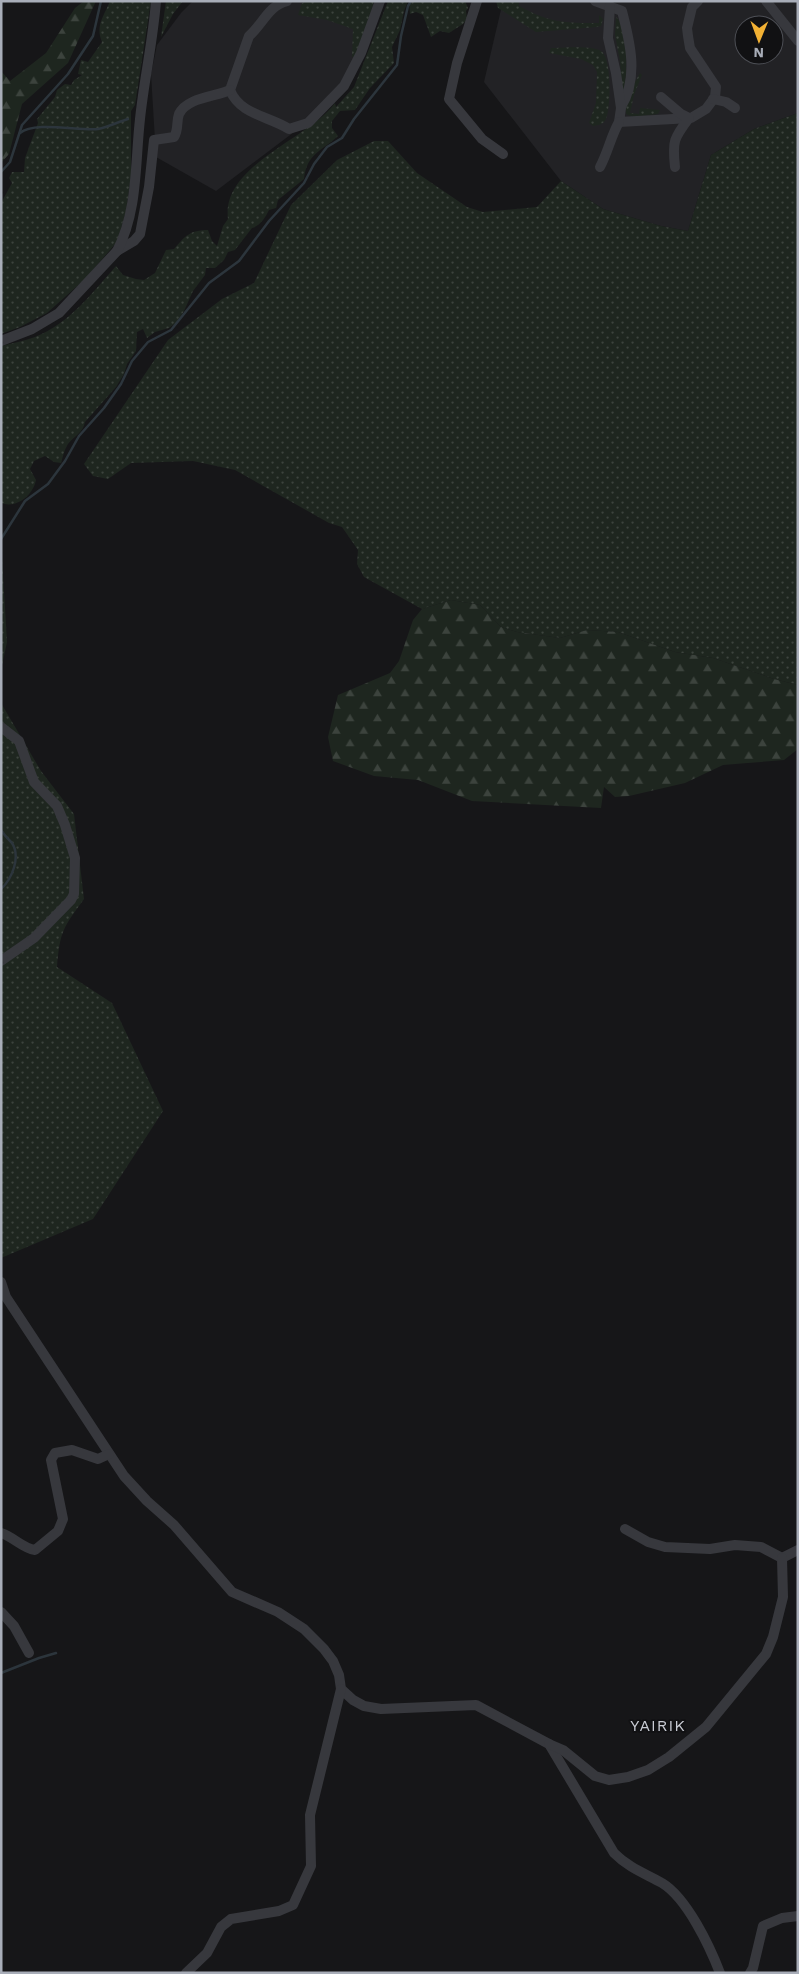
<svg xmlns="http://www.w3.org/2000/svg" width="799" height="1974" viewBox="0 0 799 1974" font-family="'Work Sans',sans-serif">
<defs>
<pattern id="grass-dots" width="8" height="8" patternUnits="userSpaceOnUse" patternTransform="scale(1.25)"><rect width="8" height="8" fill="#1e261f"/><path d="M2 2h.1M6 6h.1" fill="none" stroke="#3c433d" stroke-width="1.8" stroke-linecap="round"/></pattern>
<pattern id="forest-firs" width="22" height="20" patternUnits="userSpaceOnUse" patternTransform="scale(1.25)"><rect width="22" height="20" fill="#1e261f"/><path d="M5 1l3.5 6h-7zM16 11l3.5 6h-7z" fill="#3c433d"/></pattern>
</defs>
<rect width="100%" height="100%" fill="#161618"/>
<g fill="#222225" fill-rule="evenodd">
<path d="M 193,1 L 385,1 L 352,76 L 310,120 L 216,191 L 156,157 L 151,74 L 157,45 L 181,13 Z"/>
<path d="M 503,1 L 798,1 L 798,113 L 754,129 L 711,155 L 688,231 L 661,226 L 603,209 L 561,181 L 484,82 ZM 744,25 L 774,25 L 774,55 L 744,55 Z"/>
</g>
<g fill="url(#grass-dots)">
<path d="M 110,1 L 151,1 L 135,105 L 131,111 L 131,176 L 126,211 L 117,242 L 84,280 L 47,313 L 20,327 L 1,334 L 1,203 L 12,183 L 9,178 L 12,172 L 24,172 L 25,158 L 38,123 L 37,119 L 55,97 L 57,90 L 65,84 L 71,85 L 74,80 L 82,75 L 78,74 L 81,60 L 88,62 L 102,42 C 95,26 104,16 110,1 Z"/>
<path d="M 166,1 L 183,1 L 173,14 L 161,37 Z"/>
<path d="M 308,1 L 374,1 L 357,58 L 352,57 L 353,29 L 327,20 L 298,15 L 302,3 Z"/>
<path d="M 388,1 L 408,1 L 404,11 L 400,30 L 392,47 L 394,63 L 370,88 L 355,110 L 340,111 L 332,121 L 332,128 L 338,136 C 321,152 307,153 304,179 L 278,200 L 276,208 L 269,210 C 265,218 260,226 252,228 L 235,250 L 228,252 L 224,260 L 215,268 L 206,268 L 205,275 L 193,291 L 184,311 L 176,323 L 169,328 L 155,332 L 147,338 L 143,329 L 137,332 L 136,351 L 127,364 L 124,374 L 116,387 L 85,422 C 83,433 74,436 68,444 C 64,450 63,457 61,463 L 54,462 L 45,456 L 34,461 L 30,469 L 36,480 C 33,495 17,509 1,503 L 1,346 C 12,343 24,341 35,337 C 69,324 93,292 116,266 L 123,275 L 136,279 L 144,280 L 155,273 L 166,250 L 174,249 C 185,236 190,230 208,230 L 212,241 L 217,246 L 223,226 L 228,219 C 221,165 309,139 335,103 L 336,107 L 354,87 Z"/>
<path d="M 409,1 L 465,1 L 468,8 L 466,11 L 467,19 L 463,24 L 449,33 L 440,31 L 431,37 L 423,15 L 416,12 L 410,14 Z"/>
<path d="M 496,1 L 519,1 L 519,6 C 550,23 564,23 599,23 L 599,15 L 603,19 L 601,26 L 597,27 L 536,32 L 498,8 Z"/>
<path d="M 616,17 C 630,29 627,80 623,97 L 620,61 L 615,35 Z"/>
<path d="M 551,48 C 562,48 592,45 601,51 C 612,58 611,107 606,119 C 603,125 598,125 593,126 L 589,123 L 596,103 L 597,72 L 593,65 L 581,59 L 549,53 Z"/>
<path d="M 640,73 L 642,75 L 634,95 L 630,113 L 639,114 L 640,108 L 660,110 L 658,114 L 633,117 L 626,114 C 624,100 634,84 640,73 Z"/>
<path d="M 798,113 L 798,685 L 774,679 L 713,658 L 675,652 L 618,632 L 587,630 L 560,638 L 517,632 L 501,627 L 480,605 L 451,600 L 422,609 L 364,577 L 357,564 L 358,550 L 342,527 L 329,523 L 235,470 L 193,461 L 131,463 L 108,479 L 93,476 L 84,464 L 168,340 L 222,299 L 254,283 L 291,205 L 337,160 L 374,141 L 388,141 L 417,173 L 467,207 L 483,212 L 537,207 L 561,181 L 603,209 L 661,226 L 688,231 L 711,155 L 754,129 Z"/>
<path d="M 1,542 L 7,642 L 1,670 Z"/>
<path d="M 1,703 L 41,771 L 74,814 L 84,899 C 63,928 60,931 57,967 L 112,1003 L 163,1111 L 93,1219 L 1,1258 Z"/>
</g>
<g fill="url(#forest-firs)">
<path d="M 84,1 L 96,1 L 68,63 L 22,104 L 9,154 L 1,163 L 1,71 L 10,81 L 46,53 L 75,8 Z"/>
<path d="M 451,600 L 480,605 L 501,627 L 517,632 L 560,638 L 587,630 L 618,632 L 675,652 L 713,658 L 774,679 L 798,685 L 798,749 L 784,760 L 723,765 L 685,783 L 629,796 L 615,797 L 604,787 L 601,808 L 472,801 L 418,780 L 374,776 L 333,761 L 328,737 L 338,695 L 390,673 L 399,661 L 413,620 L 422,609 Z"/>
</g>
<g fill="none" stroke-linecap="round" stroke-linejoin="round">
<g stroke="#2c353c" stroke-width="2.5">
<path d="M 20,133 C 34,121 79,131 98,129 C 108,127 118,122 128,119"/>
<path d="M 1,172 L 10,162 L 22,125 L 68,74 L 93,36 L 101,1"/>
<path d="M 1,539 L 25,501 L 48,484 L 65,461 L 79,436 L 104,408 L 121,384 L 132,361 L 148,342 L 171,330 L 209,283 L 239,261 L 269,221 L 304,183 L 314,164 L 327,147 L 342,138 L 354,119 L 397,65 L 401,36 L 408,6 L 411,1"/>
<path d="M 1,830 C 4,835 8,839 12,843 C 21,857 12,879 1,889"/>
<path d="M 1,1673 L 39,1658 L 56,1653"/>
</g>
<g stroke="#37383d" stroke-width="10">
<path d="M 287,1 C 269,5 262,25 249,36 L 230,90 C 240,115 269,116 289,129 L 308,123 L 344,86 L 361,53 L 380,1"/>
<path d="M 477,1 L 457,63 L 449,99 L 482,139 L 503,154"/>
<path d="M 595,1 L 622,11 C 630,42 639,77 621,107"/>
<path d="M 766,1 L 798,41"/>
<path d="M 610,6 L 608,38 L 616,73 L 621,108 L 619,122 L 691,118 L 706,109 L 715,97 L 716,87 L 690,48 L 688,36 L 687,28 L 692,7 L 698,1"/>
<path d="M 661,97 L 681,114 L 689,118 C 674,138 672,141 675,167"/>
<path d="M 713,99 L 726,102 L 735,108"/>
<path d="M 600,167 C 608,152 611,136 619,122"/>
<path d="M 117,251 L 134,241 L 140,234 L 149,187 L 154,140 L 174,137 C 179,129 176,122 179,114 C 187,97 216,97 230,90"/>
<path d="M 1,341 L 32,329 L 59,313 L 117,251 C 138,211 135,163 140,119 C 144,80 153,41 156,1"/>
<path d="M 1,727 L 19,741 L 34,782 L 57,806 L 65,825 L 75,858 L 74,894 L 71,900 L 34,938 L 1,961"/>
<path d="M 1,1282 L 6,1297 L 124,1476 L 147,1501 L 174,1525 L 232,1592 L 278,1612 L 304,1629 L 324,1649 L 333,1661 L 339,1675 L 341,1689 L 353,1700 L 364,1706 L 381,1709 L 476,1705 L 549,1744 L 614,1853 C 629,1868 644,1873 662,1883 C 687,1898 710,1947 720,1973"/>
<path d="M 625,1529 L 648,1542 L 665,1547 L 710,1549 L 735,1545 L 761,1547 L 782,1558"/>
<path d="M 1,1533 C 14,1537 22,1548 35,1550 L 58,1531 L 63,1519 L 51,1460 L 55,1453 L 72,1450 L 98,1459 L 109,1454"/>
<path d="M 782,1558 L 798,1550"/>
<path d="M 1,1612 L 14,1626 L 29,1653"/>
<path d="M 549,1744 L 563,1750 L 595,1776 L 609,1780 L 628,1777 L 648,1770 L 669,1757 L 706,1727 L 766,1654 L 773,1637 L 783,1597 L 782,1558"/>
<path d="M 186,1973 L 207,1953 L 221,1927 L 231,1919 L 279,1911 L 293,1905 L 311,1866 L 310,1815 L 341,1689"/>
<path d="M 750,1973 L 753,1968 L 763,1926 L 782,1918 L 798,1916"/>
</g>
</g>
<g text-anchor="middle" stroke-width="4" stroke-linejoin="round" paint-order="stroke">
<g font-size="16" letter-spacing="1" fill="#c9ccd4" stroke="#111113">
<text x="658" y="1731">YAIRIK</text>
</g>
</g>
<rect width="799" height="1974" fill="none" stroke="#a8adb8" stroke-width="5"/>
<g transform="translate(759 40) rotate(181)"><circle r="24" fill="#111113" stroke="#4d4f55"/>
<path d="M0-4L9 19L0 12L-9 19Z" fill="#f2b134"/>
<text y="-8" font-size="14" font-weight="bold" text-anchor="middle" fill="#a8adb8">N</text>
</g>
</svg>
